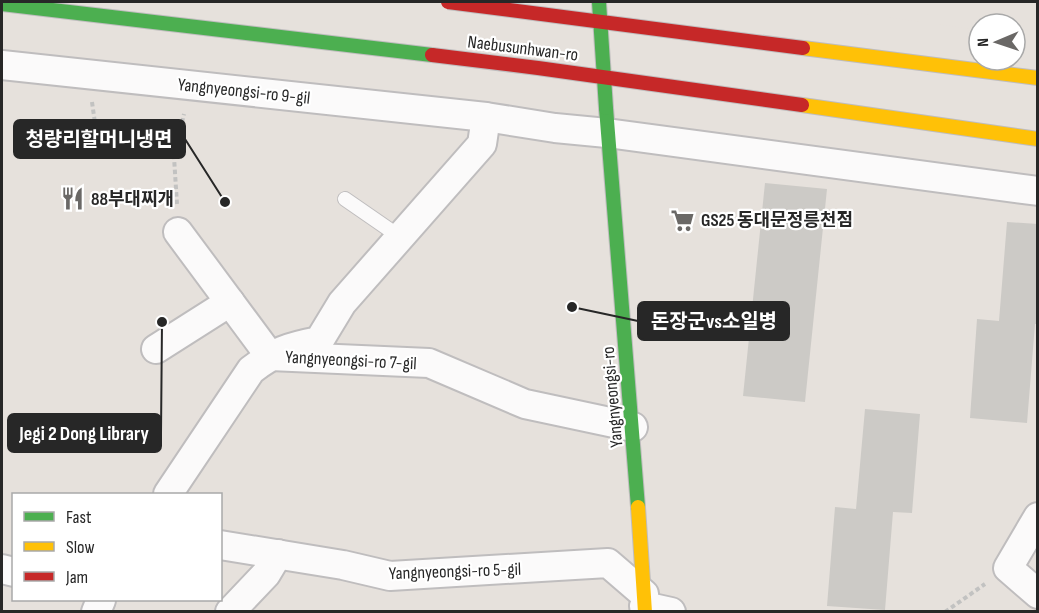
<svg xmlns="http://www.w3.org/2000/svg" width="1039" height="613" viewBox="0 0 1039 613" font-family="'Sofia Sans Condensed','Noto Sans KR',sans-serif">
<rect width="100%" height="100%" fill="#e6e1dc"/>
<path fill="#e6e1dc" d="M 2,2 L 779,2 L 979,30 L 979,60 L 1015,60 L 1015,35 L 1037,38 L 1038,148 Z"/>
<g fill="#cccac6">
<path d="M 765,183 L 827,189 L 805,402 L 743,396 Z"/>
<path d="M 1007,222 L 1038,224 L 1038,324 L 1035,324 L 1027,423 L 970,418 L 977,319 L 999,321 Z"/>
<path d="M 865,409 L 920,414 L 912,513 L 893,512 L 885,610 L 827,606 L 835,507 L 856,509 Z"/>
</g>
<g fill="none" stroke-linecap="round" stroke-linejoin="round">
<defs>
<path id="lane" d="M 345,199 L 400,237"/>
<g id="street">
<path d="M 2,65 L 486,117 L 555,128 L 607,133 L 1038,191"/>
<path d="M 178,232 L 270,356 L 429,363 L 525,404 L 633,427"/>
<path d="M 156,349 L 230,302"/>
<path d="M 168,494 L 251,370 C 276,351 288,347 319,341 L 342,303 L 482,144 L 486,117"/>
<path d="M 1038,517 L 1008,568 L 1038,594"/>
<path d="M 220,545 L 343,565 L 390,576 L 608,563 L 644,594"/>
<path d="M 2,569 L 14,572"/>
<path d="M 644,606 L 671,612"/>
<path d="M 96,612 L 101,600"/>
<path d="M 230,612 L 266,574 L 278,554"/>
</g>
<path id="fast" d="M 606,108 L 638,507"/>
<path id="slow" d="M 638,507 L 645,612"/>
</defs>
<use href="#lane" stroke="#bfbdbe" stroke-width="16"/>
<use href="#street" stroke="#bfbdbe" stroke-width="32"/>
<use href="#fast" stroke="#bfbdbe" stroke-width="16"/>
<use href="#slow" stroke="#bfbdbe" stroke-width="16"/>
<g stroke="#c2c2c1" stroke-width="4" stroke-dasharray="4.5 3" stroke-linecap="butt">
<path d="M 92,102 L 95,123 L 174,157"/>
<path d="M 177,204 L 174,157 L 184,114"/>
<path d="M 945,612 L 985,584"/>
</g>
<use href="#lane" stroke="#fbfafa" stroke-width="14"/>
<use href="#street" stroke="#fbfafa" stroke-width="28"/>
<use href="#fast" stroke="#4caf50" stroke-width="14"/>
<use href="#slow" stroke="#ffc107" stroke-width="14"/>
<defs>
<g id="fast-bridge">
<path d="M 599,2 L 606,108"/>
<path d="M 2,4 L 432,55"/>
</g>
<g id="slow-bridge">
<path d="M 803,48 L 1038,78"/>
<path d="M 802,105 L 1038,139"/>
</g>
<g id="jam-bridge">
<path d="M 448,2 L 803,48"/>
<path d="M 432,55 L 538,68 L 802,105"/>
</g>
</defs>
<use href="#fast-bridge" stroke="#bfbdbe" stroke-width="16" stroke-linecap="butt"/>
<use href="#slow-bridge" stroke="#bfbdbe" stroke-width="16" stroke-linecap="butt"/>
<use href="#jam-bridge" stroke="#bfbdbe" stroke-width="16" stroke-linecap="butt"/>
<use href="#fast-bridge" stroke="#4caf50" stroke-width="14"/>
<use href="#slow-bridge" stroke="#ffc107" stroke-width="14"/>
<use href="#jam-bridge" stroke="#c62828" stroke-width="14"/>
</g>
<defs>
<symbol id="restaurant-bare" viewBox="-9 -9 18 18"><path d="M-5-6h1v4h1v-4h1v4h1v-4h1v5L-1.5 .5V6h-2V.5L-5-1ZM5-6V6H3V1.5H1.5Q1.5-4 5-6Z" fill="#6a6866" stroke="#fff" stroke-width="2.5" paint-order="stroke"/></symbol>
<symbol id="supermarket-bare" viewBox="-9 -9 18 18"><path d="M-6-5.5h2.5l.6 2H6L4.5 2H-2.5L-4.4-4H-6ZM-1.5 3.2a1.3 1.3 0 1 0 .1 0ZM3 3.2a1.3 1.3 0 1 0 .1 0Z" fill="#6a6866" stroke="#fff" stroke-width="2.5" paint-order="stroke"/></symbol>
</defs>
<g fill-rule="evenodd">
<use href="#restaurant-bare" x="56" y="182" width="33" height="33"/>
<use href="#supermarket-bare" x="666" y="204" width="33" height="33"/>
</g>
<g text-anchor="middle" stroke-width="4.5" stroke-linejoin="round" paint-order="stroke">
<g font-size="18" fill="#272727" stroke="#fff">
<text transform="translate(523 48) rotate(7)" y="6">Naebusunhwan-ro</text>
<text transform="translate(244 91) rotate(6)" y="6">Yangnyeongsi-ro 9-gil</text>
<text transform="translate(351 360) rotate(3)" y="6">Yangnyeongsi-ro 7-gil</text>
<text transform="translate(612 397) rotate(-95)" y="6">Yangnyeongsi-ro</text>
<text transform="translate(455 571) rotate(-2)" y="6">Yangnyeongsi-ro 5-gil</text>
</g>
<g font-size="18" font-weight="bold" fill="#272727" stroke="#fff" text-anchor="start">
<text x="91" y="205">88부대찌개</text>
<text x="701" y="226">GS25 동대문정릉천점</text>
</g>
</g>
<path fill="none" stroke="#272727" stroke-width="2" d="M225 202L185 139M572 307L638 321M162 322L161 433"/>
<g fill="#272727" stroke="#fff" stroke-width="2">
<circle cx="225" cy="202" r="6"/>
<circle cx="572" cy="307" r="6"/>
<circle cx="162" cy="322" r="6"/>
</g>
<g fill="#272727" stroke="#272727" stroke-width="2">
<rect x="14" y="120" width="171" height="38" rx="6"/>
<rect x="638" y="302" width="151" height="38" rx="6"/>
<rect x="8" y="414" width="153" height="38" rx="6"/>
</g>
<g font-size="20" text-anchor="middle" font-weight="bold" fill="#fff">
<text x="99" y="146">청량리할머니냉면</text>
<text x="714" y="328">돈장군vs소일병</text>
<text x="84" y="440">Jegi 2 Dong Library</text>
</g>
<rect width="1039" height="613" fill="none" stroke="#272727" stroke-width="6"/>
<rect x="12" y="493" width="210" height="108" fill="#ffffff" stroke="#a9a9a9" stroke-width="1.5"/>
<rect x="24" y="512" width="30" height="9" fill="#4caf50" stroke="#a9a9a9" stroke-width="1.5"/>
<text x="66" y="523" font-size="18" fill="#272727">Fast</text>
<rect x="24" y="542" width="30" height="9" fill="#ffc107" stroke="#a9a9a9" stroke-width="1.5"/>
<text x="66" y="553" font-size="18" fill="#272727">Slow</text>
<rect x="24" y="572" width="30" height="9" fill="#c62828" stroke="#a9a9a9" stroke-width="1.5"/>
<text x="66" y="583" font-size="18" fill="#272727">Jam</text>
<g transform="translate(997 42) rotate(268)"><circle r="28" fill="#ffffff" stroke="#a9a9a9" stroke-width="1.5"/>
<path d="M0-4.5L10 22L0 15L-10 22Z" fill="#6a6866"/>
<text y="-9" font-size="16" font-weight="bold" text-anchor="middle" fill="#272727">N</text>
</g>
</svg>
